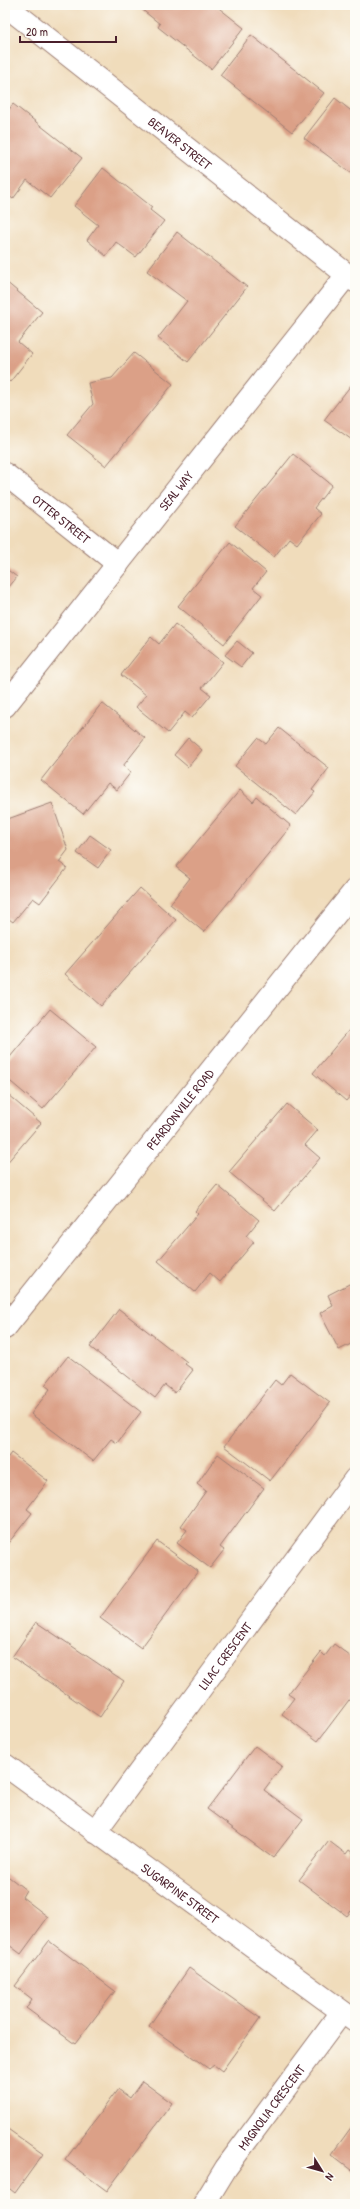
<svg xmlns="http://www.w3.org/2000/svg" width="360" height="2209" viewBox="0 0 360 2209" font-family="'Patrick Hand',sans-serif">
<rect width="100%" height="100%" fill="#fdfcf7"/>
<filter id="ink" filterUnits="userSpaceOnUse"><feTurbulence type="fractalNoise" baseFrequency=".025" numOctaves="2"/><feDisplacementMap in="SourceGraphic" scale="8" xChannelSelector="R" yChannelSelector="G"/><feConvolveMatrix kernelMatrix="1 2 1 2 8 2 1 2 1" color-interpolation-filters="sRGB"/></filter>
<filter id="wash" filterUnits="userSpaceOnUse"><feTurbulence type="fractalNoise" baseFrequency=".012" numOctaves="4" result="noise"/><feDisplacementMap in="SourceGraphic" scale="16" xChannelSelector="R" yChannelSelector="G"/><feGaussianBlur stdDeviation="0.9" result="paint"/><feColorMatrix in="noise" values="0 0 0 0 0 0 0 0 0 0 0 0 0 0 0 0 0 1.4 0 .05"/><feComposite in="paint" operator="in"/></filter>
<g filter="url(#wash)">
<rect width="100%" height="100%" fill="#f0dcbb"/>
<g id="blocks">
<g fill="#dba087">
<path d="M 142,5 L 215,5 L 244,28 L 211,69 L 158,27 L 160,24 L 140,8 Z"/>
<path d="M 251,35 L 324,93 L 292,132 L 220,75 Z"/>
<path d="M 335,98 L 355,114 L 355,176 L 304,138 Z"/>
<path d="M 13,104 L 82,158 L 50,198 L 27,180 L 13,199 L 5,193 L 5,115 Z"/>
<path d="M 103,168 L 152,207 L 150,210 L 164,221 L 136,257 L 116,242 L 106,256 L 87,240 L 98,225 L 74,206 Z"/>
<path d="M 177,232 L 247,287 L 188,362 L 158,338 L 187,301 L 147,271 Z"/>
<path d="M 5,281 L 42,312 L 18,342 L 32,354 L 10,382 L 5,378 Z"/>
<path d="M 134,353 L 173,384 L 106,466 L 67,435 L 93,404 L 88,383 L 112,378 Z"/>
<path d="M 355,380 L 355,442 L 324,420 Z"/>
<path d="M 293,454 L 332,485 L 314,508 L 321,514 L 297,544 L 289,538 L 274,557 L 235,526 Z"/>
<path d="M 230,542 L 266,572 L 253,588 L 262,595 L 224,644 L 178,606 Z"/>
<path d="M 5,568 L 17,577 L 5,592 Z"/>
<path d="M 175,624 L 223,662 L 202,688 L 211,695 L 192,718 L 185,712 L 168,733 L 136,707 L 146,695 L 121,675 L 151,637 L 159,644 Z"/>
<path d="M 237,641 L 252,653 L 241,667 L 225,655 Z"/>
<path d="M 102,703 L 145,738 L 123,766 L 131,772 L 117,790 L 108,783 L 83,814 L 41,780 Z"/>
<path d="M 279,728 L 329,768 L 312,790 L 315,792 L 296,815 L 235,766 L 258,738 L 266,744 Z"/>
<path d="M 188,738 L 202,750 L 188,767 L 174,755 Z"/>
<path d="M 240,790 L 253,802 L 257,797 L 291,826 L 204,932 L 170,904 L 190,878 L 176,867 Z"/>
<path d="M 52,803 L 68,850 L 59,862 L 67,868 L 40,903 L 33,898 L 13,922 L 5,916 L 5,820 Z"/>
<path d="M 90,835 L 111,850 L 98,868 L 77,853 Z"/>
<path d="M 140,888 L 176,920 L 101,1006 L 65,974 Z"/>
<path d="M 50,1009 L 96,1047 L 43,1109 L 5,1077 L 5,1063 Z"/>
<path d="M 355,1023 L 355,1090 L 346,1101 L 313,1073 Z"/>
<path d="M 7,1094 L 41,1123 L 5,1165 L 5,1096 Z"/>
<path d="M 287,1104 L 318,1130 L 305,1145 L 320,1158 L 275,1211 L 229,1172 Z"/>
<path d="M 217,1185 L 259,1220 L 246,1236 L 254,1242 L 220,1282 L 210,1273 L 195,1292 L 158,1261 L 198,1214 L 195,1211 Z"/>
<path d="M 355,1281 L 355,1342 L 339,1350 L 320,1313 L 333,1306 L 328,1295 Z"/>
<path d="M 119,1309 L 187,1362 L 185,1364 L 193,1370 L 175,1393 L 165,1385 L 155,1398 L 90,1347 Z"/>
<path d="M 68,1356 L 141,1412 L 117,1443 L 111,1439 L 93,1461 L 31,1414 L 50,1389 L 45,1385 Z"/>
<path d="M 290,1373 L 330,1403 L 270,1481 L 224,1446 L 275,1380 L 281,1385 Z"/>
<path d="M 11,1453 L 48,1481 L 27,1509 L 32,1513 L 6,1546 L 5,1461 Z"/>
<path d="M 218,1454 L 264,1488 L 220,1547 L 224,1550 L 210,1568 L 177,1543 L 187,1530 L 181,1526 L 206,1491 L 197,1484 Z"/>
<path d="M 157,1541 L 198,1571 L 141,1648 L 100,1618 Z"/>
<path d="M 36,1622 L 124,1681 L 100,1717 L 12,1657 Z"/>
<path d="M 334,1644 L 355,1660 L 355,1676 L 352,1680 L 355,1682 L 355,1692 L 318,1741 L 282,1714 L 294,1698 L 288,1694 L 321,1652 L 325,1656 Z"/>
<path d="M 255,1746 L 282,1766 L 264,1790 L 303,1819 L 273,1858 L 207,1809 Z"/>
<path d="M 329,1841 L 346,1854 L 349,1850 L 355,1854 L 355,1913 L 351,1911 L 347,1916 L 299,1880 Z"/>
<path d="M 5,1874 L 26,1890 L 22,1897 L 48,1917 L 21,1954 L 5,1942 Z"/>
<path d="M 49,1941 L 115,1991 L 75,2044 L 26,2008 L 32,1999 L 15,1986 Z"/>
<path d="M 189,1968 L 260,2018 L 222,2071 L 214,2065 L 209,2069 L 149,2026 Z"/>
<path d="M 142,2081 L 172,2103 L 107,2191 L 65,2160 L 118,2089 L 130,2098 Z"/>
<path d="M 355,2122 L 355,2173 L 331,2155 Z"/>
<path d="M 5,2127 L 43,2154 L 15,2193 L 5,2185 Z"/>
</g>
</g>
</g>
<g filter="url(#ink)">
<use href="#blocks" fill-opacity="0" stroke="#9d7e73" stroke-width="1"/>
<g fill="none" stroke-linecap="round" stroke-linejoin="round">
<defs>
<g id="minor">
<path id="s1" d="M 5,5 L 355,281"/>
<path id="s2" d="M 5,474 L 118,564"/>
<path id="s3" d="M 5,706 L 347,275"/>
<path id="s4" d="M 5,1765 L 355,2021"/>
<path id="s5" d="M 95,1832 L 355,1479"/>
<path id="s6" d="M 204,2204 L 226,2168 L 342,2012"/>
</g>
<g id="major">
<path id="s7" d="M 5,1328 L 355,890"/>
</g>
</defs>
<use href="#minor" stroke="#9d7e73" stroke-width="24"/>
<use href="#major" stroke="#9d7e73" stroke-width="24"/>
<use href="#minor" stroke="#fff" stroke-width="22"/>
<use href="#major" stroke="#fff" stroke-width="22"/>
</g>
</g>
<g text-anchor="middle" stroke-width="3" stroke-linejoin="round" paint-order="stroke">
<g font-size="13" fill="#4a1f2b" stroke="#fdfcf7">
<text dy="5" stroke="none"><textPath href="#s1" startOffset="223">BEAVER STREET</textPath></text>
<text dy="5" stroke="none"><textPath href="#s3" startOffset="275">SEAL WAY</textPath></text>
<text dy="5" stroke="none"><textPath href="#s2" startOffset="72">OTTER STREET</textPath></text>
<text dy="5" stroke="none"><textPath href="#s7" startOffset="280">PEARDONVILLE ROAD</textPath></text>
<text dy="5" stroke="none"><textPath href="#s5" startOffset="219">LILAC CRESCENT</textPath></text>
<text dy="5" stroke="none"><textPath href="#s4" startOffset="217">SUGARPINE STREET</textPath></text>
<text dy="5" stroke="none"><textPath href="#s6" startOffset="118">MAGNOLIA CRESCENT</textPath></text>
</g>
</g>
<rect width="360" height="2209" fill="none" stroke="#fdfcf7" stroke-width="20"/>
<g transform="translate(322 2171) rotate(127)" stroke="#fdfcf7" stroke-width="3" paint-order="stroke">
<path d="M0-3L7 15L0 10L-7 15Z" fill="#4a1f2b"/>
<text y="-6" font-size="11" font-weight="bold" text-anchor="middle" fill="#4a1f2b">N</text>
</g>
<path d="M20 36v6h96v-6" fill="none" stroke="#4a1f2b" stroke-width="2"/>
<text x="26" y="36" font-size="12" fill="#4a1f2b" stroke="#fdfcf7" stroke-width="3" paint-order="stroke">20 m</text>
</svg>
